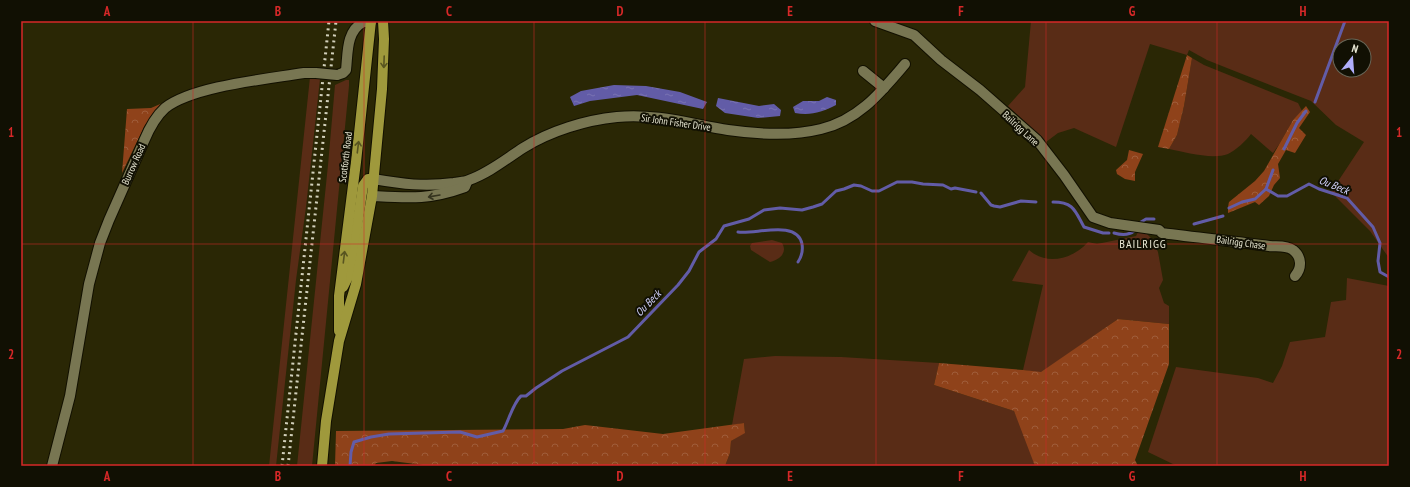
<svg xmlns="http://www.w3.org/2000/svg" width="1410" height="487" viewBox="0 0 1410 487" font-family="'PT Sans Narrow',sans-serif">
<defs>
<pattern id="forest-crowns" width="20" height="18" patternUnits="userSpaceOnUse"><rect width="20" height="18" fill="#8f421a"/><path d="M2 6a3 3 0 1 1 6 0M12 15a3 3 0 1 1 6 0" fill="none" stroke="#9f5d3a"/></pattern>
<pattern id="water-ripples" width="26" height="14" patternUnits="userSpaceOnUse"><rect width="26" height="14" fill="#625ca7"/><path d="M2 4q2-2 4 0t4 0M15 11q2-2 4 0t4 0" fill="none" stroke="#7873b2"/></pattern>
</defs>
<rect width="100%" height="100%" fill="#2a2705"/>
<g fill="#592c16" fill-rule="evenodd">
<path d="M 1031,21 L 1389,21 L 1389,258 L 1370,231 L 1331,192 L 1364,142 L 1336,125 L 1311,101 L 1227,68 L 1207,60 L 1189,50 L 1187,55 L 1150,44 L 1116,147 L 1074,128 L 1058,133 L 1046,142 L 1008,106 L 1025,87 ZM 1340,46 L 1364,46 L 1364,70 L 1340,70 Z"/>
<path d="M 1192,58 L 1204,65 L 1298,103 L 1302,111 L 1293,120 L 1280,143 L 1273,153 L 1251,134 C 1246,141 1236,150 1228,154 C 1212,160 1185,152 1169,149 L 1177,135 L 1184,106 Z"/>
<path d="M 310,77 L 316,77 L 320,79 L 306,207 L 296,280 L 276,466 L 269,466 Z"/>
<path d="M 346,80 L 349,80 L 349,86 L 312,466 L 297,466 L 328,165 L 335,85 Z"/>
<path d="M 1138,232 L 1146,233 L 1152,239 L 1158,252 L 1163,280 L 1159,288 L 1164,303 L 1169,306 L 1169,324 L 1118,319 L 1041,373 L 1023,370 L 1043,285 L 1012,281 L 1029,250 C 1047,266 1073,259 1088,242 L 1097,244 L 1136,236 Z"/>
<path d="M 772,240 L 782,243 C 788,253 779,260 770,262 L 751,250 L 750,246 L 752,243 Z"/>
<path d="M 1347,278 L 1389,286 L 1389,466 L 1177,466 L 1148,452 L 1176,367 L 1258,378 L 1273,383 L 1282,366 L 1290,342 L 1325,337 L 1331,302 L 1346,300 Z"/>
<path d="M 775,356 L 841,357 L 939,363 L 934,385 L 1014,411 L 1040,466 L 725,466 L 730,453 L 731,441 L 745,432 L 744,423 L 732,425 L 744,359 Z"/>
</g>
<g fill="url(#forest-crowns)">
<path d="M 1187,55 L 1192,58 L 1184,106 L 1177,135 L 1169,149 L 1158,147 Z"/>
<path d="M 165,102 L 145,125 L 122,173 L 127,109 L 151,108 Z"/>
<path d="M 1306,106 L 1310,112 L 1299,128 L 1306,135 L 1295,153 L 1286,150 L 1278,164 L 1280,178 L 1274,185 L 1269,196 L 1259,205 L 1255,202 L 1228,213 L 1228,207 L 1229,202 L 1255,181 L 1264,171 L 1293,120 Z"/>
<path d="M 1129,150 L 1143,154 L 1135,172 L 1135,181 L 1125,179 L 1117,174 L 1116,170 L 1127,160 Z"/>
<path d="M 1118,319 L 1169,324 L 1169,364 L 1135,460 L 1138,466 L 1035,466 L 1014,411 L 934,385 L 939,363 L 1023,370 L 1041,372 Z"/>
<path d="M 744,423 L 745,433 L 731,441 L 730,453 L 725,466 L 431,466 L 392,461 L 376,463 L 374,466 L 335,466 L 336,431 L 563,429 L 585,425 L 663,434 Z"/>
</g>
<g fill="url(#water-ripples)">
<path d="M 614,85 L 646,86 L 680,92 L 707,102 L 703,109 L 637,95 L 590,101 L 574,106 L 570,97 L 581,91 Z"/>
<path d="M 827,97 L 836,100 L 836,105 C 822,112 811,116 795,113 L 793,107 L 803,101 L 819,101 Z"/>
<path d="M 718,98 L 759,106 L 774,104 L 781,110 L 780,116 L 758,118 L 725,113 L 716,106 Z"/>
</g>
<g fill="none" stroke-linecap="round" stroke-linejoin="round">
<g stroke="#625ca7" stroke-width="3">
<path d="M 1315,102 L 1345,21"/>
<path d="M 1284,149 L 1297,123 L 1306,111"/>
<path d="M 1266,189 L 1273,170"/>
<path d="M 981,193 L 991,205 L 994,206 L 1000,207 L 1021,201 L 1036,202"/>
<path d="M 1053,202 C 1074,202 1075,211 1084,227 L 1103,233 L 1109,233"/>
<path d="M 1229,208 L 1242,202 L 1255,199 L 1266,189 L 1278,196 L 1287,196 L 1309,184 L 1319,189 L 1347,198 L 1373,227 L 1380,243 L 1378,261 L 1380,272 L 1389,277"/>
<path d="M 1141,222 L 1146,219 L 1154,219"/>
<path d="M 1194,224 L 1223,216"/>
<path d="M 738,232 C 754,235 797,219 802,244 C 803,250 802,256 798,262"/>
<path d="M 1114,233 C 1121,235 1128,236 1134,231"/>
<path d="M 350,466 L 351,452 L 354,442 L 371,437 L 389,434 L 460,432 L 477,437 L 503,431 C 509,420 513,403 521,396 L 526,396 L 536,388 L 562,371 L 628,337 L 678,285 L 689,271 L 699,252 L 716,239 L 724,226 L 749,219 L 764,210 L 780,208 L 802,210 L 813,207 L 822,204 L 836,191 L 844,189 L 854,185 L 861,186 L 872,191 L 879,191 L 897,182 L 912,182 L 923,184 L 943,185 L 951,189 L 955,188 L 976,192"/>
</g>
<defs>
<g id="minor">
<path d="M 875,21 L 914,35 L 941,60 L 980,90 L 1037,140 L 1064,175 L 1093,217 L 1110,223 L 1159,230 L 1162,233 C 1198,238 1233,241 1269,246 C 1276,247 1286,245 1293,250 C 1302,257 1302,268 1295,276"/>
<path d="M 863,71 L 884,88"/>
<path d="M 373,179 C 403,184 424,187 454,183 C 459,182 465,182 469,180 C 489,173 506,159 523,148 C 550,131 586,120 617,117 C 655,113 691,124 728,130 C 756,134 793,136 821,129 C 859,120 881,92 905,64"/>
<path d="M 372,196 C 409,198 429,200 465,187 L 467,182"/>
</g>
<g id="tertiary">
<path d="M 337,75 L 343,73 L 346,70 C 348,52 346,32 363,22 L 371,22"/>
<path d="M 52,466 L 70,396 L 89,284 L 100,243 L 109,220 L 144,141 C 149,129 155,117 165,108 C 193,86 268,79 304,73 L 316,73"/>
</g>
<g id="primary">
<path d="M 343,287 L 350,273 L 363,186 L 368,179 L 373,179"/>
<path d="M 339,331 L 339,296 L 356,162 L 371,21"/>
<path d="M 322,466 L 326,421 L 339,341 L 356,284 L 372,196 L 382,89 L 384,39 L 383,21"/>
</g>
</defs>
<use href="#minor" stroke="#121000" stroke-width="12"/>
<use href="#tertiary" stroke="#121000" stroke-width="12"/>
<use href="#primary" stroke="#121000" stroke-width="12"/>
<use href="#minor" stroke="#787652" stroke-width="10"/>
<use href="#tertiary" stroke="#787652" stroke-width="10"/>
<use href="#primary" stroke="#9f993c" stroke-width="10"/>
<g stroke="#d2d0bb" stroke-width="3" stroke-dasharray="2 4" stroke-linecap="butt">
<path d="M 282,466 L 329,21"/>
<path d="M 288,466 L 336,21"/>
</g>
<defs>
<path id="tertiary-bridge" d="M 316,73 L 337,75"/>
</defs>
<use href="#tertiary-bridge" stroke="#121000" stroke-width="12" stroke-linecap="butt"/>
<use href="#tertiary-bridge" stroke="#787652" stroke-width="10"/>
</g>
<defs><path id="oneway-shaft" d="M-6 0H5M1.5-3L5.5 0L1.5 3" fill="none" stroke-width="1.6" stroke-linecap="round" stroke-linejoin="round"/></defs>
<g stroke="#585420">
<use href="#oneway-shaft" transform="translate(384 62) rotate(92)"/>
<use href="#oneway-shaft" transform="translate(358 147) rotate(-83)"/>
<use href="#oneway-shaft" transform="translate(344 257) rotate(-83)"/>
</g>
<use stroke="#35341f" href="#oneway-shaft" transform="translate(434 196) rotate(170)"/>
<path fill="none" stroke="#d62828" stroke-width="1" stroke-opacity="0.55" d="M 193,21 L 193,466M 364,21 L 364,466M 534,21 L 534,466M 705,21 L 705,466M 876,21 L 876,466M 1046,21 L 1046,466M 1217,21 L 1217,466M 21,244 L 1389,244"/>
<g text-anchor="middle" stroke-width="4" stroke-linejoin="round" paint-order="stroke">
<g font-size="10" fill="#e9e8d4" stroke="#111003">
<text transform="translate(676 122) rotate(8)" y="4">Sir John Fisher Drive</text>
<text transform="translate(1021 128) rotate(43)" y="4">Bailrigg Lane</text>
<text transform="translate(345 157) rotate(-83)" y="4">Scotforth Road</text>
<text transform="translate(133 164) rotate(-66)" y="4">Burrow Road</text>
<text transform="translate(1241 242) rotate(8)" y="4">Bailrigg Chase</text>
</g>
<g font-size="11" font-style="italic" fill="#d4d4ff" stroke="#111003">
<text transform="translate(1334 185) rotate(22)" y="4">Ou Beck</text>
<text transform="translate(648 303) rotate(-46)" y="4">Ou Beck</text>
</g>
<g font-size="12" letter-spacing="1" fill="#e9e8d4" stroke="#111003">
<text x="1143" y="248">BAILRIGG</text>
</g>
</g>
<rect width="1410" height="487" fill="none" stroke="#111003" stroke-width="44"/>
<g transform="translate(1352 58) rotate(17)"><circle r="19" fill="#111003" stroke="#676657"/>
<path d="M0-3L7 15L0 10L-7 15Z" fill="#b0aefa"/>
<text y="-6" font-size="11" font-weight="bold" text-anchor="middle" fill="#e9e8d4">N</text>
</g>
<rect x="22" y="22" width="1366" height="443" fill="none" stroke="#d62828" stroke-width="1.5"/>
<g font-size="13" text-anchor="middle" font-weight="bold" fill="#d62828">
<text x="107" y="16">A</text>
<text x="278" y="16">B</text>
<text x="449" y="16">C</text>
<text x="620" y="16">D</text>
<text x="790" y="16">E</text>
<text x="961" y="16">F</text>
<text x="1132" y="16">G</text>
<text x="1303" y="16">H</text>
<text x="11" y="137">1</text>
<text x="1399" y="137">1</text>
<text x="11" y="359">2</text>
<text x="1399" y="359">2</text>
<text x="107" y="481">A</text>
<text x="278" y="481">B</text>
<text x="449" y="481">C</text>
<text x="620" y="481">D</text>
<text x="790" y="481">E</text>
<text x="961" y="481">F</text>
<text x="1132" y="481">G</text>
<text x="1303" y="481">H</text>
</g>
</svg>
